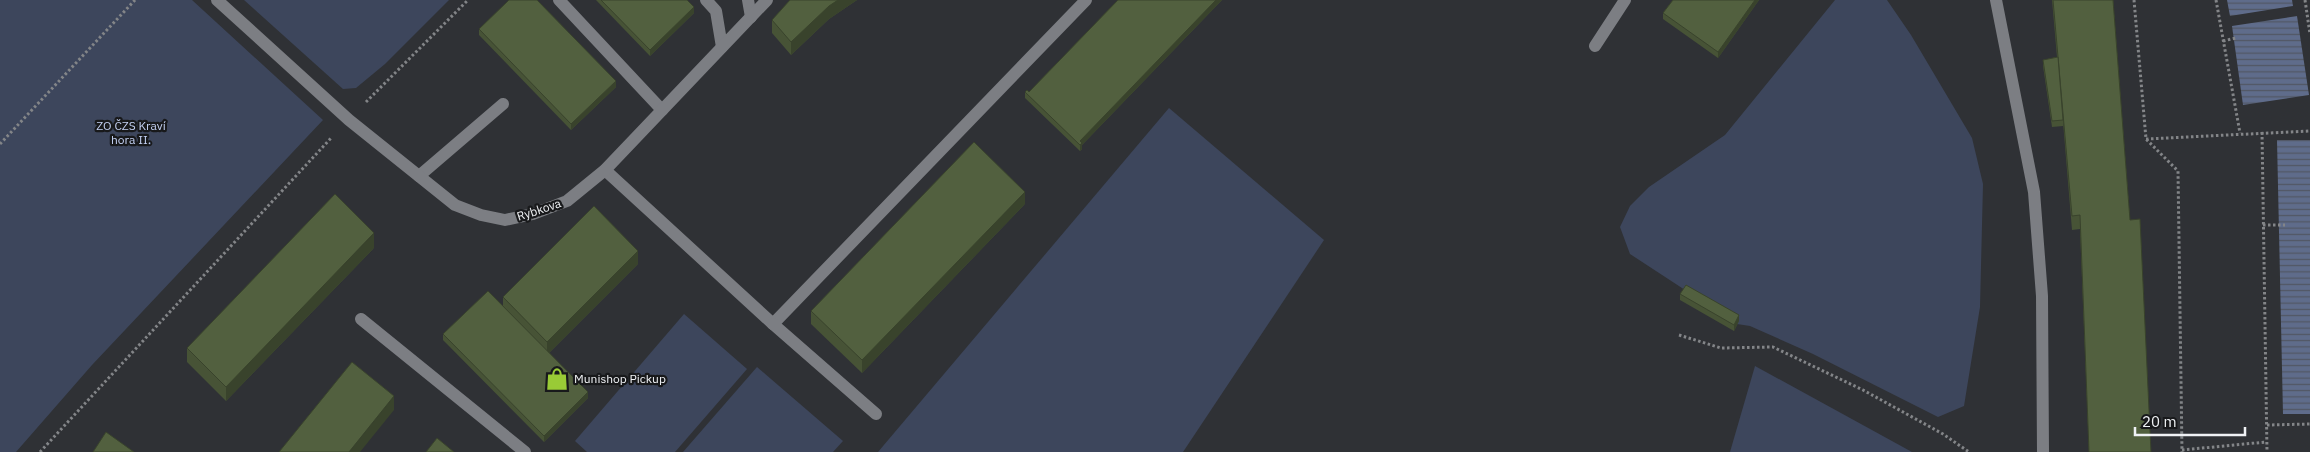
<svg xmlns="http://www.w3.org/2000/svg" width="2310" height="452" viewBox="0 0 2310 452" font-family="'IBM Plex Sans',sans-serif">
<defs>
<pattern id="water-rules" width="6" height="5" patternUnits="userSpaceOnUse" patternTransform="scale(1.25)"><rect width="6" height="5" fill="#5f6c8b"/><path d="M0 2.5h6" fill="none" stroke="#515764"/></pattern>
</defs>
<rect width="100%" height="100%" fill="#2f3135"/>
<g fill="#3d465c">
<path d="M 0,0 L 192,0 L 323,120 L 92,365 L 16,452 L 0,452 Z"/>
<path d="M 244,0 L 449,0 L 385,64 L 356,88 L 343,89 Z"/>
<path d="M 1835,0 L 1887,0 L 1911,35 L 1972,138 L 1983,184 L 1980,307 L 1964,406 L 1938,417 L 1813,354 L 1750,326 L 1737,324 L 1630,254 L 1620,227 L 1630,206 L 1649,187 L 1725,135 Z"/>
<path d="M 1169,108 L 1324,240 L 1183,452 L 878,452 Z"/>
<path d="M 684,314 L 747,369 L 675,452 L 587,452 L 575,441 Z"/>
<path d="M 1755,366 L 1912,452 L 1730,452 Z"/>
<path d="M 757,367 L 843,441 L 833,452 L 683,452 Z"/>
</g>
<g fill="url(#water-rules)">
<path d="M 2227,0 L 2292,0 L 2293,6 L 2230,16 Z"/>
<path d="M 2297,16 L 2309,95 L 2243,105 L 2232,26 Z"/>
<path d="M 2277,140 L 2310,140 L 2310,414 L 2283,414 Z"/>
</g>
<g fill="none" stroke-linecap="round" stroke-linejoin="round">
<g stroke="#838588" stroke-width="3" stroke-dasharray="2.5 2.5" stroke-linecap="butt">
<path d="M 2134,0 L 2146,139 L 2178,171 L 2182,452"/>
<path d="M 2216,0 L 2240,133"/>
<path d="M 2305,0 L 2310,34"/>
<path d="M 2223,41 L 2236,38"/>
<path d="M 366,102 L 468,0"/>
<path d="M 2262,132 L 2267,452"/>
<path d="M 2146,139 L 2310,131"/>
<path d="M 0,144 L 135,0"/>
<path d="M 2263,225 L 2285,225"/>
<path d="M 1679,335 L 1721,348 L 1773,347 L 1863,390 L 1943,434 L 1969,452"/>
<path d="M 2267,425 L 2310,424"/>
<path d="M 2182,450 L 2266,442"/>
<path d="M 40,452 L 332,137"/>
</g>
<g stroke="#7c7e83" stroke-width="12">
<path d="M 559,0 L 662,110"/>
<path d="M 706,0 L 716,11 L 722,47"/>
<path d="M 748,0 L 751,17"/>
<path d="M 1996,0 L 2034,192 L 2042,296 L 2043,452"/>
<path d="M 1595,46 L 1625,0"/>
<path d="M 605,170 L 773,324 L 1086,0"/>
<path d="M 419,176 L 503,104"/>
<path d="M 361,319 L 525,452"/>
<path d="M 773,324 L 876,414"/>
</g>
<path stroke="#7c7e83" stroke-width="12" d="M 217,0 L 349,120 L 455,205 L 481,215 L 505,220 L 533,214 L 567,201 L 605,170 L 767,0"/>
</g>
<g fill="#475336">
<path d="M 596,0 L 687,0 L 694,13 L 650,56 Z"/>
<path d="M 790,0 L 857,0 L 829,19 L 791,55 L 772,33 L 772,20 Z"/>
<path d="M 1118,0 L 1222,0 L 1082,145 L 1082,149 L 1080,151 L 1025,98 L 1025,92 L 1029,92 Z"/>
<path d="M 1673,0 L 1759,0 L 1718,58 L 1663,19 L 1663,13 Z"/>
<path d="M 2052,0 L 2113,0 L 2130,220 L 2151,452 L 2089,452 L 2080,229 L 2072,230 L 2063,122 L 2063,126 L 2052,127 L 2043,66 L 2043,60 L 2057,57 Z"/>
<path d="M 479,29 L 616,87 L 571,130 L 479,35 Z"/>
<path d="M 1025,204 L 862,373 L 811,324 L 811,311 Z"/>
<path d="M 374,248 L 226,401 L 187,362 L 187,348 Z"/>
<path d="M 638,264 L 549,353 L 588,398 L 544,442 L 443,340 L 443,334 L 503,306 L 503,297 Z"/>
<path d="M 1680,294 L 1739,321 L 1734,331 L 1680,300 Z"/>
</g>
<g fill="#39432c">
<path d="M 838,0 L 857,0 L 829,19 L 791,55 L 791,42 L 829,6 Z"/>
<path d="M 1216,0 L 1222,0 L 1082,145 L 1082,149 L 1080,151 L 1080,141 Z"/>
<path d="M 1755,0 L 1759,0 L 1718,58 L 1718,52 Z"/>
<path d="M 694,7 L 694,13 L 650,56 L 650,50 Z"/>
<path d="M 616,81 L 616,87 L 571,130 L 571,124 Z"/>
<path d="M 1025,192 L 1025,204 L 862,373 L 862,360 Z"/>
<path d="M 374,233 L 374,248 L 226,401 L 226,387 Z"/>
<path d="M 638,251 L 638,264 L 547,355 L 547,342 Z"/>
<path d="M 1739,315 L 1739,321 L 1734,331 L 1734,325 Z"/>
<path d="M 588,392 L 588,398 L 544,442 L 544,436 Z"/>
<path d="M 394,396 L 394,410 L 360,452 L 349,452 Z"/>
</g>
<g fill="#52603f" stroke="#39432c">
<path d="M 509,0 L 537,0 L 616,81 L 571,124 L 479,29 Z"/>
<path d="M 601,0 L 687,0 L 694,7 L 650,50 Z"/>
<path d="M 790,0 L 838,0 L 829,6 L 791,42 L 772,20 Z"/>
<path d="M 1118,0 L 1216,0 L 1080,141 L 1082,143 L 1080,145 L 1025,92 L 1027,90 L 1029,92 Z"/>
<path d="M 1673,0 L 1755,0 L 1718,52 L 1663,13 Z"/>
<path d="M 2053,0 L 2113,0 L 2130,220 L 2140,219 L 2151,452 L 2089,452 L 2080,215 L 2072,216 Z"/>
<path d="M 2058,57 L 2063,120 L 2052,121 L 2043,60 Z"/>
<path d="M 974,142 L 1025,192 L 862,360 L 811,311 Z"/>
<path d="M 335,194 L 374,233 L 226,387 L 187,348 Z"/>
<path d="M 594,206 L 638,251 L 547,342 L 503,297 Z"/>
<path d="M 1686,285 L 1739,315 L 1734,325 L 1680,294 Z"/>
<path d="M 488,291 L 588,392 L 544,436 L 443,334 Z"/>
<path d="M 352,362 L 394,396 L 349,452 L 279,452 Z"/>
<path d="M 106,432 L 134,452 L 93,452 Z"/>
<path d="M 437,438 L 454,452 L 426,452 Z"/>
</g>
<defs>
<symbol id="shop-bare" viewBox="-9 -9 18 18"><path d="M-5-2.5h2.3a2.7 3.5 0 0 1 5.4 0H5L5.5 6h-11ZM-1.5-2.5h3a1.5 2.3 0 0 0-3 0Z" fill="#99cb36" stroke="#18191b" stroke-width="2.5" paint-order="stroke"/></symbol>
</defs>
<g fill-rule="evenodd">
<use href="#shop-bare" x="541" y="363" width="32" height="32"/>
</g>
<g text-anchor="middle" stroke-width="4.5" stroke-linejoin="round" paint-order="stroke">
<g font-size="12" fill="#c5d2f4" stroke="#18191b">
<text x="131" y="130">ZO ČZS Kraví<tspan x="131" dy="14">hora II.</tspan></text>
</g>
<g font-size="12" fill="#f0f2f5" stroke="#18191b">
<text transform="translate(539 210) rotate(-18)" y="4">Rybkova</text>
</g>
<g font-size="12" fill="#f0f2f5" stroke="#18191b" text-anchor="start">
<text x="574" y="383">Munishop Pickup</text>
</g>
</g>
<path d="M2135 427v8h110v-8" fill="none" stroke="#f0f2f5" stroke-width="2.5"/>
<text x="2142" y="427" font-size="15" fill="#f0f2f5" stroke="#18191b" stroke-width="4" paint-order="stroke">20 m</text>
</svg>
